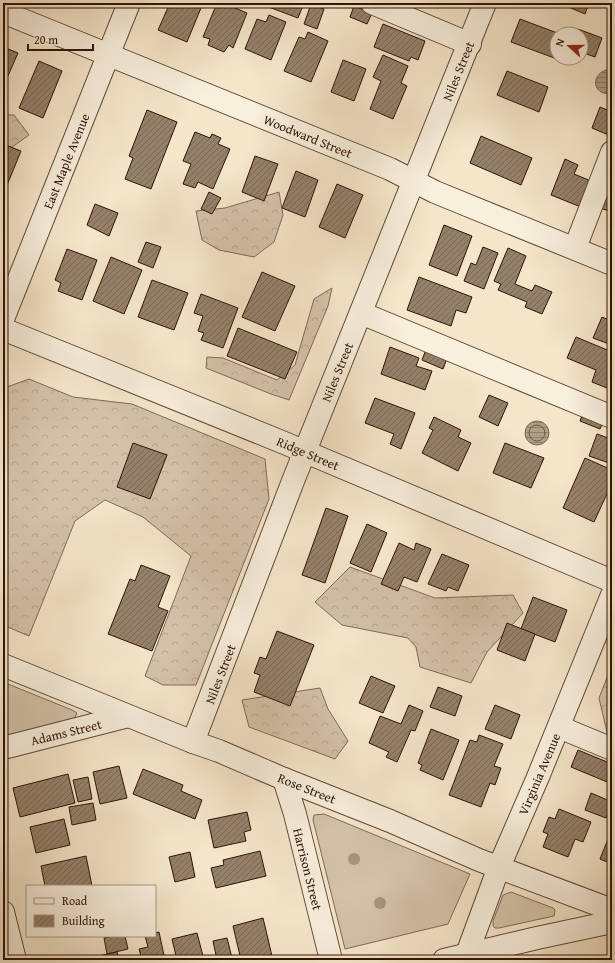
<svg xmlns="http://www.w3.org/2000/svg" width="615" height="963" viewBox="0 0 615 963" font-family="'Gentium Book Plus',serif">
<defs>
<pattern id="forest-crowns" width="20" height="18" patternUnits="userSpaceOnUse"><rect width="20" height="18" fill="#d3c2a9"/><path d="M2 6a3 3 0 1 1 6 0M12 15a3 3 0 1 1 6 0" fill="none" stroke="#b5a690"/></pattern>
<pattern id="water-rules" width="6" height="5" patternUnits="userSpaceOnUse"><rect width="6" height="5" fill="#b19e87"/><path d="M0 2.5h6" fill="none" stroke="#90806c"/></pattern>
<pattern id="building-hatch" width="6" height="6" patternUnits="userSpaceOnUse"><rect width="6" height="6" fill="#95816b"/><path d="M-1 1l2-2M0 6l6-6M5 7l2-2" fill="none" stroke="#7a6856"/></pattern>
</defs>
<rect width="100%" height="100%" fill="#f5e6ca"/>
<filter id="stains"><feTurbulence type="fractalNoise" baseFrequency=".005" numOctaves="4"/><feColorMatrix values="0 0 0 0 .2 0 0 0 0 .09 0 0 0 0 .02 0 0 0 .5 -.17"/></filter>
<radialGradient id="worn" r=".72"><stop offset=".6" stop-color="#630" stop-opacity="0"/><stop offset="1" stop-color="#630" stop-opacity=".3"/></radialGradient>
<g fill="#d3c2a9" stroke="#806a57">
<path d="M 3,682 L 72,710 L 77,713 L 74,719 L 3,737 Z"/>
<path d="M 324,814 L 470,874 L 448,924 L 345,949 L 313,820 L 314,815 Z"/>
<path d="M 511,892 L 553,908 L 555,910 L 554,916 L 499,928 L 495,928 L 493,926 L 493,921 L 503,895 Z"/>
</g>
<g fill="url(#forest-crowns)" stroke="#806a57">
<path d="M 3,115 L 14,115 L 29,135 L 5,152 L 3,169 Z"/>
<path d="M 279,192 L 283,215 L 274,242 L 254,257 L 219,250 L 202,240 L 196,211 L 225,208 Z"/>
<path d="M 332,288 L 328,306 L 289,400 L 271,394 L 206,368 L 207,357 L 223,358 L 277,380 L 295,365 L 314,299 Z"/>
<path d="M 29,379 L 73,397 L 132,404 L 265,459 L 269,499 L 196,685 L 163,685 L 145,676 L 191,556 L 143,517 L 105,500 L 75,521 L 29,636 L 3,625 L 3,397 L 7,387 Z"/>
<path d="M 350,567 L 435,598 L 513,595 L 523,613 L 487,652 L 471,683 L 420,667 L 416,647 L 408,638 L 342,625 L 315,602 Z"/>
<path d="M 612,665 L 612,743 L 609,741 L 599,698 Z"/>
<path d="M 320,688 L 328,709 L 348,741 L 335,759 L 249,727 L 242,700 Z"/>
</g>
<g fill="url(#water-rules)" stroke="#7d6653">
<path d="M 606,70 L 612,71 L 612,93 C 594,97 589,76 606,70 Z"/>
<circle cx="537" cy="433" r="12"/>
</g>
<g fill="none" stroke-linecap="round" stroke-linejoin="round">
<circle stroke="#705846" stroke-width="1" cx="537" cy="433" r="8"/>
</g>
<g fill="url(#building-hatch)" stroke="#2e1305">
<path d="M 170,3 L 203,3 L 187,42 L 158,30 Z"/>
<path d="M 217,3 L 223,3 L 247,13 L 233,48 L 229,45 L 224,52 L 208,45 L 210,39 L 203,37 Z"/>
<path d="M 267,3 L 304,3 L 298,18 L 266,6 Z"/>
<path d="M 424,3 L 440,3 L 438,8 Z"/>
<path d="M 559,3 L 589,3 L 585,14 Z"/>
<path d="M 311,4 L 324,9 L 317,29 L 304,24 Z"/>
<path d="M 354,6 L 372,13 L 367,24 L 350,17 Z"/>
<path d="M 269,15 L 286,22 L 271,60 L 245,49 L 257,19 L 266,22 Z"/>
<path d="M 520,19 L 560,34 L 557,34 L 557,59 L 511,42 Z"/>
<path d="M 383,24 L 425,41 L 418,60 L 411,57 L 409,61 L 374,47 Z"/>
<path d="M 578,29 L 602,38 L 595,57 L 581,52 L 581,34 L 576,34 Z"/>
<path d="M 308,32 L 328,41 L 311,82 L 284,71 L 299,37 L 305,39 Z"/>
<path d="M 3,47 L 18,53 L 3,87 Z"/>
<path d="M 383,55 L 408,66 L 401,83 L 407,86 L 393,119 L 370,109 L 381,81 L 373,77 Z"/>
<path d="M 343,60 L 366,69 L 354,101 L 331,92 Z"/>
<path d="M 39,61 L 62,71 L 43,118 L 19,108 Z"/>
<path d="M 507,71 L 548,87 L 539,112 L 497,95 Z"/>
<path d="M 600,107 L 612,112 L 611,136 L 592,128 Z"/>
<path d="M 147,110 L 177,122 L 151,189 L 125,179 L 133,158 L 129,156 Z"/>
<path d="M 195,132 L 210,138 L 212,134 L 221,138 L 218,144 L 230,149 L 213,189 L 198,182 L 195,188 L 183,184 L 191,164 L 183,161 Z"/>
<path d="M 481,136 L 532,158 L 521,185 L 470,163 Z"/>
<path d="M 3,144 L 21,151 L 3,195 Z"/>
<path d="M 255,156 L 278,164 L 264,201 L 242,192 Z"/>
<path d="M 565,159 L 578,165 L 574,174 L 591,181 L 581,207 L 551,195 Z"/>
<path d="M 296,171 L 318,180 L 305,217 L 282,208 Z"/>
<path d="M 337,184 L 363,195 L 345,238 L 319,227 Z"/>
<path d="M 608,185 L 612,187 L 612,212 L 600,208 Z"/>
<path d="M 209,192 L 221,198 L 212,214 L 201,209 Z"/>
<path d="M 95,204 L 118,213 L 109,236 L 87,225 Z"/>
<path d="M 444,225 L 472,236 L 457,276 L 429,265 Z"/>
<path d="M 146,242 L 161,247 L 153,268 L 138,262 Z"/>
<path d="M 483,247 L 498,253 L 484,289 L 464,281 L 471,263 L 476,265 Z"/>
<path d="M 508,248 L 526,256 L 515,284 L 532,291 L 535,285 L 552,292 L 542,314 L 525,307 L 527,302 L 498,290 L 501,284 L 494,281 Z"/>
<path d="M 67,249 L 97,260 L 82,300 L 58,291 L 61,283 L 55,280 Z"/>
<path d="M 111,257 L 142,270 L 124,314 L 93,301 Z"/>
<path d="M 262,272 L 295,286 L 275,331 L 242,317 Z"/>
<path d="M 419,277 L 472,297 L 466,313 L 456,310 L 451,326 L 407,310 Z"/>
<path d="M 152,280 L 188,293 L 174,330 L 138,317 Z"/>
<path d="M 201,294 L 238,308 L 223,348 L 201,340 L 204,333 L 198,331 L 203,316 L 194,313 Z"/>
<path d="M 602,317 L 612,321 L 612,345 L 593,338 Z"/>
<path d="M 238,328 L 297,352 L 285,379 L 227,356 Z"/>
<path d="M 576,337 L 612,352 L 612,390 L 592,382 L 596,370 L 567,358 Z"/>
<path d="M 390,347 L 419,358 L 416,366 L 432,371 L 425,390 L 381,374 Z"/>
<path d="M 427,347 L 448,356 L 443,369 L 422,360 Z"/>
<path d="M 489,395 L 508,403 L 498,426 L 479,417 Z"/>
<path d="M 375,398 L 415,413 L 401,449 L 390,444 L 394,434 L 365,423 Z"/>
<path d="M 584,410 L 605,418 L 600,429 L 580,421 Z"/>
<path d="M 434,417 L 461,430 L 458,437 L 471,443 L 458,471 L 422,453 L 433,430 L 429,428 Z"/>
<path d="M 597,434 L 611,439 L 612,435 L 612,464 L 589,456 Z"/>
<path d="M 133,443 L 167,455 L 150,499 L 117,487 Z"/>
<path d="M 505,443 L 544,458 L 531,488 L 493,473 Z"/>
<path d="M 585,458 L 612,470 L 612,483 L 594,522 L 563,508 Z"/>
<path d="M 326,508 L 348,516 L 325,583 L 302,575 Z"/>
<path d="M 367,524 L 387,533 L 371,572 L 350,563 Z"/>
<path d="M 399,543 L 414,550 L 416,543 L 431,549 L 417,582 L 404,577 L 398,591 L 381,584 Z"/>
<path d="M 442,554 L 469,565 L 458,591 L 448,587 L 446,591 L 428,584 Z"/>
<path d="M 141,565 L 170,576 L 158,607 L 168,611 L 152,651 L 108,634 L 130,579 L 135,581 Z"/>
<path d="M 533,597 L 567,610 L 555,642 L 521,629 Z"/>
<path d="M 507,623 L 535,634 L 525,661 L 497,650 Z"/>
<path d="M 277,631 L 314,645 L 290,706 L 254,692 L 260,675 L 254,673 L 260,657 L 266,659 Z"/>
<path d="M 371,676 L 395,686 L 383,713 L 359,703 Z"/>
<path d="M 438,687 L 462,696 L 455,716 L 430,707 Z"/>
<path d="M 409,705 L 423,711 L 415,731 L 411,730 L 397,762 L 386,757 L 389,752 L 369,743 L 380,716 L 401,724 Z"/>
<path d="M 495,705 L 520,715 L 511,739 L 485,729 Z"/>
<path d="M 431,729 L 459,740 L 443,780 L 420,770 L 422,765 L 418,763 Z"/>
<path d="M 479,735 L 503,744 L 494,766 L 501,768 L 495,785 L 490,783 L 481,807 L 449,795 L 470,740 L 477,742 Z"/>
<path d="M 578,750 L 612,764 L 612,784 L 571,767 Z"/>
<path d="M 119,766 L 127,798 L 100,804 L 93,772 Z"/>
<path d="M 143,769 L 183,785 L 181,791 L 202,800 L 195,819 L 133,794 Z"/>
<path d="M 68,774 L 75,803 L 20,817 L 13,788 Z"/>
<path d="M 88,777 L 92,799 L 78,802 L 73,780 Z"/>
<path d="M 591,793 L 612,802 L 606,818 L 585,810 Z"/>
<path d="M 93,803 L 96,820 L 72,825 L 69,807 Z"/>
<path d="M 559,809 L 591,822 L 583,842 L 575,839 L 568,857 L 543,847 L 548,834 L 543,832 L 549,817 L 555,819 Z"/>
<path d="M 247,812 L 251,830 L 244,832 L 246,841 L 214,848 L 208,820 Z"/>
<path d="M 64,819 L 70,845 L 36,853 L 30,827 Z"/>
<path d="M 612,829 L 612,864 L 600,859 Z"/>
<path d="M 260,851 L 266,876 L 216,888 L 211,868 L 224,865 L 223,860 Z"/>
<path d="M 190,852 L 195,877 L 175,882 L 169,857 Z"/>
<path d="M 86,856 L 92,886 L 45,886 L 41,866 Z"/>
<path d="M 263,918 L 272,956 L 255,960 L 241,960 L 233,926 Z"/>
<path d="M 159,932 L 165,960 L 142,960 L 139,949 L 148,947 L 145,936 L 155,936 L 155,933 Z"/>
<path d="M 197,933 L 204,960 L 177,960 L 172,939 Z"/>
<path d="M 115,936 L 125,936 L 128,949 L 107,954 L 104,938 Z"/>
<path d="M 227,938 L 232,958 L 217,960 L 213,941 Z"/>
<path d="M 117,952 L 119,960 L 85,960 L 84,959 Z"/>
</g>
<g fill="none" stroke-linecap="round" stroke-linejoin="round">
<defs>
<g id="minor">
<path d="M 372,3 L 470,44"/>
<path d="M 3,12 L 390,169 L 435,192 L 612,264"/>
<path d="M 575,248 L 612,152"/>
<path d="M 361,313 L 612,417"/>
<path d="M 3,319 L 129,3"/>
<path d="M 3,329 L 282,442 L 612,581"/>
<path d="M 3,665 L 193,742 L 219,751 L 284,779 L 390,821 L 479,860 L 612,910"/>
<path d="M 559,727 L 612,749"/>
<path d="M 193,742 L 293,481 L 485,3"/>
<path d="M 3,748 L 128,716"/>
<path d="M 284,779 L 295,814 L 331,960"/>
<path d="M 3,912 L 15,960"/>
<path d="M 467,954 L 499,867 L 538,777 L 612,595"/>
<path d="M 444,960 L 537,938 L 612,922"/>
</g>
</defs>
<use href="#minor" stroke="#604836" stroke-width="24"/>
<use href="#minor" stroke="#f8efdd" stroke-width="22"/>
</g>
<g fill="#a7947d">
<circle cx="354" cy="859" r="6"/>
<circle cx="380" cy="903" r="6"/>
</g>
<g text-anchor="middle" stroke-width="3.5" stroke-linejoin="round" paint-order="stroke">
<g font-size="13" fill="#2e1305" stroke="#f8efdd">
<text transform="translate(458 71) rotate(-68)" y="5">Niles Street</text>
<text transform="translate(308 136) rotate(22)" y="5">Woodward Street</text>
<text transform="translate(66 161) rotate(-68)" y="5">East Maple Avenue</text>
<text transform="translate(337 372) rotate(-68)" y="5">Niles Street</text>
<text transform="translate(308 453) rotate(23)" y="5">Ridge Street</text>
<text transform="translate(220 674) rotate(-69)" y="5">Niles Street</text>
<text transform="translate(66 732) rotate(-14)" y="5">Adams Street</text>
<text transform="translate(539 774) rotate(-67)" y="5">Virginia Avenue</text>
<text transform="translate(307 788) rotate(22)" y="5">Rose Street</text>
<text transform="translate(308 869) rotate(76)" y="5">Harrison Street</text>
</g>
</g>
<rect width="615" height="963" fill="none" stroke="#f5e6ca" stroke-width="16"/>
<rect x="4" y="4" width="607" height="955" fill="none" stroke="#2e1305" stroke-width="2"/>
<rect x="8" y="8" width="599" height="947" fill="none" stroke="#2e1305"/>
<rect x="26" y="885" width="130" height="52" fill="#f8efdd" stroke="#a79787"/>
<rect x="34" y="898" width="20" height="6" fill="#f8efdd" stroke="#a79787"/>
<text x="62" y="905" font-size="12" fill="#2e1305">Road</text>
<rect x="34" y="915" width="20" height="12" fill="url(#building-hatch)" stroke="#a79787"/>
<text x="62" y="925" font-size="12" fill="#2e1305">Building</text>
<g transform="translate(569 46) rotate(291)"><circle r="19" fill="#f8efdd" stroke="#a79787"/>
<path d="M0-3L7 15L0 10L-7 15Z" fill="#8f2418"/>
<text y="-6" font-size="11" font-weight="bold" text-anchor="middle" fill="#2e1305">N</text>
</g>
<path d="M28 44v6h65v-6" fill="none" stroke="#2e1305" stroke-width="2"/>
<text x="34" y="44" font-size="12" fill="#2e1305" stroke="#f8efdd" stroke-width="3" paint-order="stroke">20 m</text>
<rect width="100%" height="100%" filter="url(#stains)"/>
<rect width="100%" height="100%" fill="url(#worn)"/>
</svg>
